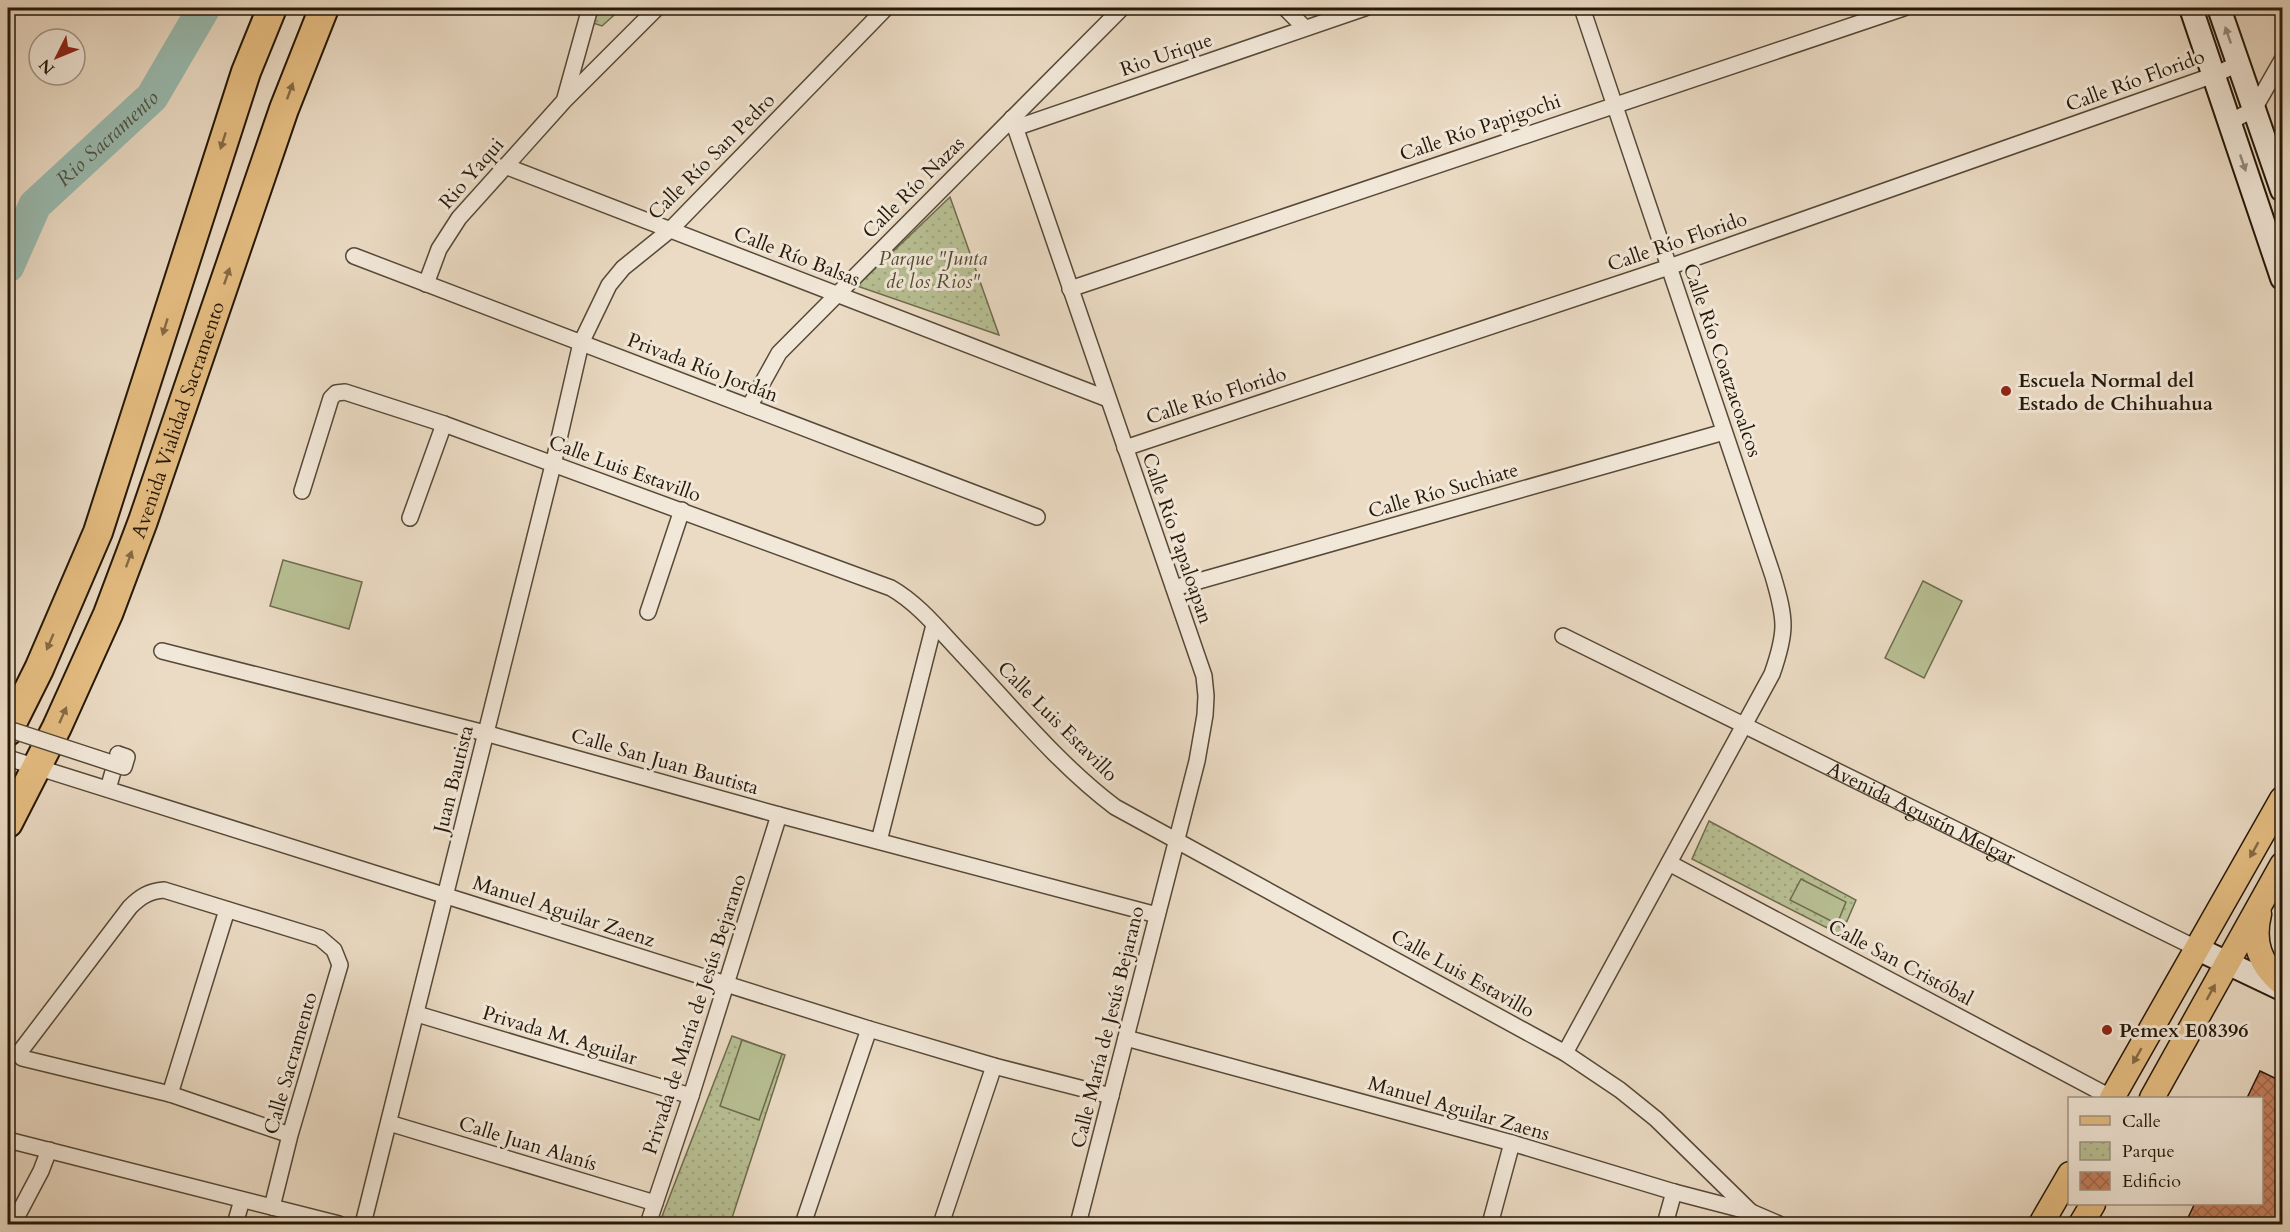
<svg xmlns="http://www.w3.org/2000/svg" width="2290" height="1232" viewBox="0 0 2290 1232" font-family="Cardo,serif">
<defs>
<pattern id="park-dots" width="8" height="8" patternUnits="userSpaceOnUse" patternTransform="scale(1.5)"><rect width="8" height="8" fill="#b8c094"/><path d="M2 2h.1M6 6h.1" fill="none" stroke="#9ea47e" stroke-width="1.8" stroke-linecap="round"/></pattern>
<pattern id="building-cross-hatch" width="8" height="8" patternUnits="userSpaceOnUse" patternTransform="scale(1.5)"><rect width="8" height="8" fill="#c6805e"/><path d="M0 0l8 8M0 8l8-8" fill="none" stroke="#a1684c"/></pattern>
</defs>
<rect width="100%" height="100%" fill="#ebdbc4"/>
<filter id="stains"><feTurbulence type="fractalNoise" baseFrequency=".00333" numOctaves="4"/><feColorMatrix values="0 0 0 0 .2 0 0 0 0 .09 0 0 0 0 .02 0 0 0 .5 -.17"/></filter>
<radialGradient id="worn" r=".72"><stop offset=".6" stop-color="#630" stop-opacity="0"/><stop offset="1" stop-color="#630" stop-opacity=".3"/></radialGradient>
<g fill="url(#park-dots)" stroke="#6e6c4e" stroke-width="1.5">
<path d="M 590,8 L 622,8 L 602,26 L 593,23 Z"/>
<path d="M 950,197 L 999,335 L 857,286 Z"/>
<path d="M 1709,821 L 1856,900 L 1841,935 L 1692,859 Z"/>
<path d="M 732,1036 L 785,1055 L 730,1224 L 659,1224 Z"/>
</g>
<g fill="#b8c094" stroke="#6e6c4e" stroke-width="1.5">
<path d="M 283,560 L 362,582 L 349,629 L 270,606 Z"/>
<path d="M 1923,581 L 1962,601 L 1924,678 L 1885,658 Z"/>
<path d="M 1801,879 L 1846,902 L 1837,924 L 1790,900 Z"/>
<path d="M 742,1040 L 782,1054 L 759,1120 L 720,1106 Z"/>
</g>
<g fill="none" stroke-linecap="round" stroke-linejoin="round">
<path stroke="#99bbb0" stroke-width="33" id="s1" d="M 8,266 L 35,205 L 152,97 L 204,8"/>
</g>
<path fill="url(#building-cross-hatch)" stroke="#251808" stroke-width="1.5" d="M 2260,1071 L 2283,1082 L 2283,1224 L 2185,1224 L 2195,1203 L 2262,1203 L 2262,1098 L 2247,1098 Z"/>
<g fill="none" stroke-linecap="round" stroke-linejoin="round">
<defs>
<g id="street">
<path d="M 1285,8 L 1305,28"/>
<path d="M 565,98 L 590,8"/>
<path d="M 1012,118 L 1204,676 L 1206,696 L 1205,715 L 1197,761 L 1078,1224"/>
<path d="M 2230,122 L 2254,109 L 2282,60"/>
<path d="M 1015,128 L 1365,8"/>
<path d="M 505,166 L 1108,399"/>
<path d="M 354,256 L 1037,517"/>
<path d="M 426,284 L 439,249 L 459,218 L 564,101 L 657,8"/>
<path d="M 1070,289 L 1904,8"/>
<path d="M 749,407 L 779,353 L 1122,8"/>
<path d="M 1125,448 L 1669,267 L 2214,75 L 2238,64"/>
<path d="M 302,491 L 331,398 L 336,393 L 345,392 L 444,424 L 891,588 C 919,604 940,631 962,654 C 1011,706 1058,764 1115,807 L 1565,1053 L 1620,1090 L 1656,1119 L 1751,1212"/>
<path d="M 410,518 L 444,424"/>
<path d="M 1174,588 L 1724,432"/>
<path d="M 648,612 L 682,510"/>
<path id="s2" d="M 1563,636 L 2198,949"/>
<path d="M 162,651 L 485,733 L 779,815 L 1157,915"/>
<path d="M 8,758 L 869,1029 L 994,1066 L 1111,1096"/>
<path d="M 108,789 L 118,754"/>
<path d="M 879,841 L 934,625"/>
<path d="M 1669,863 L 2112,1098"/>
<path d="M 417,1014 L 691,1096"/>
<path d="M 1126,1038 L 1512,1143 L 1674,1192 L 1751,1212 L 1779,1224"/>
<path d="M 1565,1053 L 1772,674 C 1787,631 1786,620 1773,576 L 1582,8"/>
<path d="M 170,1094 L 227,910"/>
<path d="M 389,1123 L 655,1203"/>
<path d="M 8,1140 L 339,1224"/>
<path d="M 272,1207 L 290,1135 L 340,965 L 334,950 L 320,938 L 164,890 C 149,891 140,897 130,907 L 19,1053 L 22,1058 L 170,1094 L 290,1135"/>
<path d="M 13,1224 L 41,1171 L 49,1150"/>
<path d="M 235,1224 L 242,1200"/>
<path d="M 363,1224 L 553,465 L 581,343 L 609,285 L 623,268 L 670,230 L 886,8"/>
<path d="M 648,1224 L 691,1096 L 779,815"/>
<path d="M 803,1224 L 869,1029"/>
<path d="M 941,1224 L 994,1066"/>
<path d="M 1490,1224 L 1512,1143"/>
<path d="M 1665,1224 L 1674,1192"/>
</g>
<g id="secondary">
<path d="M 2191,8 L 2282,278"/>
<path d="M 2219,8 L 2282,190"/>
<path d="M 2198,949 L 2282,989"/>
</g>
<g id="primary">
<path d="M 2259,914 C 2252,943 2260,964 2282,983"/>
<path d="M 2112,1098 L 2282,799"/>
<path d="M 2152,1098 L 2282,865"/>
<path d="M 2041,1224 L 2070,1174"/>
<path d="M 2081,1224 L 2093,1204"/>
</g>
<g id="highway">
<path d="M 8,731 L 39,669 L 98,532 L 246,72 L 272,8"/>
<path id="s3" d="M 8,823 L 57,727 L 108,614 L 143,521 L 284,109 L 324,8"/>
</g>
</defs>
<use href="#street" stroke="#564937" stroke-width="18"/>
<use href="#secondary" stroke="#251808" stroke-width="26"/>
<use href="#primary" stroke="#251808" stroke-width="27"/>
<use href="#highway" stroke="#251808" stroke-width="32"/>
<use href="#street" stroke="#f2e8d9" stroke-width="15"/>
<use href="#secondary" stroke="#f2e8d9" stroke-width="22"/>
<use href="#primary" stroke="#e6be82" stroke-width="24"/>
<use href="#highway" stroke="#e6be82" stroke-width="28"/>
<defs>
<path id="street-bridge" d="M 8,729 L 124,767 L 127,757 L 118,754"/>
</defs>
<use href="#street-bridge" stroke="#564937" stroke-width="18" stroke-linecap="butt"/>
<use href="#street-bridge" stroke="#f2e8d9" stroke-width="15"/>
</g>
<defs><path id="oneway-solid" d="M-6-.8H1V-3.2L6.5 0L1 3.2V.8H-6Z" transform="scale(1.5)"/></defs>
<g fill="#968a7b">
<use href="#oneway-solid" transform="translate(2228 35) rotate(-109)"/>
<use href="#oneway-solid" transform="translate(2243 163) rotate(71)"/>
</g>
<g fill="#866b45">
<use href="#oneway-solid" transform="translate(290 91) rotate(-70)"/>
<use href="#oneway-solid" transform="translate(223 141) rotate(108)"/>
<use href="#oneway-solid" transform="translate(227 276) rotate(-71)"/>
<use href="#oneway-solid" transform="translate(165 327) rotate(107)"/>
<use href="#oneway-solid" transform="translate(129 559) rotate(-70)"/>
<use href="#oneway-solid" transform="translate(50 642) rotate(113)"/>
<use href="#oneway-solid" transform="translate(63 715) rotate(-66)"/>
<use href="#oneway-solid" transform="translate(2254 850) rotate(119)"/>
<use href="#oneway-solid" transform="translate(2211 992) rotate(-61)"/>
<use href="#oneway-solid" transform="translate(2137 1056) rotate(120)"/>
</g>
<g fill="#8f2418" stroke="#f2e8d9" stroke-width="2">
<circle cx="2006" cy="391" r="6"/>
<circle cx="2107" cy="1030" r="6"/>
</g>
<g text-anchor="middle" stroke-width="6" stroke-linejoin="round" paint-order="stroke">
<g font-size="20" fill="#251808" stroke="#f2e8d9">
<text transform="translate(1166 54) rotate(-19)" y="7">Rio Urique</text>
<text transform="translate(2135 80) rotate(-20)" y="7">Calle Río Florido</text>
<text transform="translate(1480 127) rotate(-19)" y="7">Calle Río Papigochi</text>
<text transform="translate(711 156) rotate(-45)" y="7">Calle Río San Pedro</text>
<text transform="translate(471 173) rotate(-49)" y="7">Rio Yaqui</text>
<text transform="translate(913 187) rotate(-45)" y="7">Calle Río Nazas</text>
<text transform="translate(1677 241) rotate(-19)" y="7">Calle Río Florido</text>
<text transform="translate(797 256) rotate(21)" y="7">Calle Río Balsas</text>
<text transform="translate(1723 360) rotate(71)" y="7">Calle Río Coatzacoalcos</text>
<text transform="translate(703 367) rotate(21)" y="7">Privada Río Jordán</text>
<text transform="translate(1216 395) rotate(-18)" y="7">Calle Río Florido</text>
<text dy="7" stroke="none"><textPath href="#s3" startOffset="438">Avenida Vialidad Sacramento</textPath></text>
<text transform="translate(625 468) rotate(20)" y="7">Calle Luis Estavillo</text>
<text transform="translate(1443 490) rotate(-16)" y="7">Calle Río Suchiate</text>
<text transform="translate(1178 538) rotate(71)" y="7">Calle Río Papaloapan</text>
<text transform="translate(1058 721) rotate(45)" y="7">Calle Luis Estavillo</text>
<text transform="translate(665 761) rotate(16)" y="7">Calle San Juan Bautista</text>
<text transform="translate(453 779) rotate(-76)" y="7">Juan Bautista</text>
<text dy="7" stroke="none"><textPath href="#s2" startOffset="400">Avenida Agustín Melgar</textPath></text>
<text transform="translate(564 911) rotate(18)" y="7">Manuel Aguilar Zaenz</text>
<text transform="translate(1901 962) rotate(28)" y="7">Calle San Cristóbal</text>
<text transform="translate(1463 973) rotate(29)" y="7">Calle Luis Estavillo</text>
<text transform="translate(694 1014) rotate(-72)" y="7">Privada de María de Jesús Bejarano</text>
<text transform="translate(1107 1027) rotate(-76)" y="7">Calle María de Jesús Bejarano</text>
<text transform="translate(560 1035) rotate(17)" y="7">Privada M. Aguilar</text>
<text transform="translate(290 1063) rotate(-74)" y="7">Calle Sacramento</text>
<text transform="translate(1459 1108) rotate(16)" y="7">Manuel Aguilar Zaens</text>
<text transform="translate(528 1143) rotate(17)" y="7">Calle Juan Alanís</text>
</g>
<g font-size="20" font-style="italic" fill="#514a32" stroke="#f2e8d9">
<text x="933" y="265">Parque "Junta<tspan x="933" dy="23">de los Rios"</tspan></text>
</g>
<g font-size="20" font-weight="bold" fill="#251808" stroke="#f2e8d9" text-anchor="start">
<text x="2018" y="387">Escuela Normal del<tspan x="2018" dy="23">Estado de Chihuahua</tspan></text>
<text x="2119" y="1037">Pemex E08396</text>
</g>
<g font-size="21" font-style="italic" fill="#4e5143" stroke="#f2e8d9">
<text dy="7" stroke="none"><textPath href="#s1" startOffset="165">Rio Sacramento</textPath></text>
</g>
</g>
<rect width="2290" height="1232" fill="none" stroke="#ebdbc4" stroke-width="30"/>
<rect x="9" y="9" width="2272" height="1214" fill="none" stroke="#251808" stroke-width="3"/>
<rect x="15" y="15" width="2260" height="1202" fill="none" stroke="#251808" stroke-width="1.5"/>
<rect x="2068" y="1097" width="195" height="108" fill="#f2e8d9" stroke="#a09585" stroke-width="1.5"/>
<rect x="2080" y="1116" width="30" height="9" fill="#e6be82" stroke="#a09585" stroke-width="1.5"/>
<text x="2122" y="1127" font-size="18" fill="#251808">Calle</text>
<rect x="2080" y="1142" width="30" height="18" fill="url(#park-dots)" stroke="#a09585" stroke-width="1.5"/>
<text x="2122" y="1157" font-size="18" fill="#251808">Parque</text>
<rect x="2080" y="1172" width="30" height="18" fill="url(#building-cross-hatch)" stroke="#a09585" stroke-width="1.5"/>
<text x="2122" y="1187" font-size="18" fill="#251808">Edificio</text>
<g transform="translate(57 57) rotate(227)"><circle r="28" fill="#f2e8d9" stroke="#a09585" stroke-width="1.5"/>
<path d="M0-4.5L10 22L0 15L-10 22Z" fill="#8f2418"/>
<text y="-9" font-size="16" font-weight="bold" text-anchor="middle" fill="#251808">N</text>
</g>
<rect width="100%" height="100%" filter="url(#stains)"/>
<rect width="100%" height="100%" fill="url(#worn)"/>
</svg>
